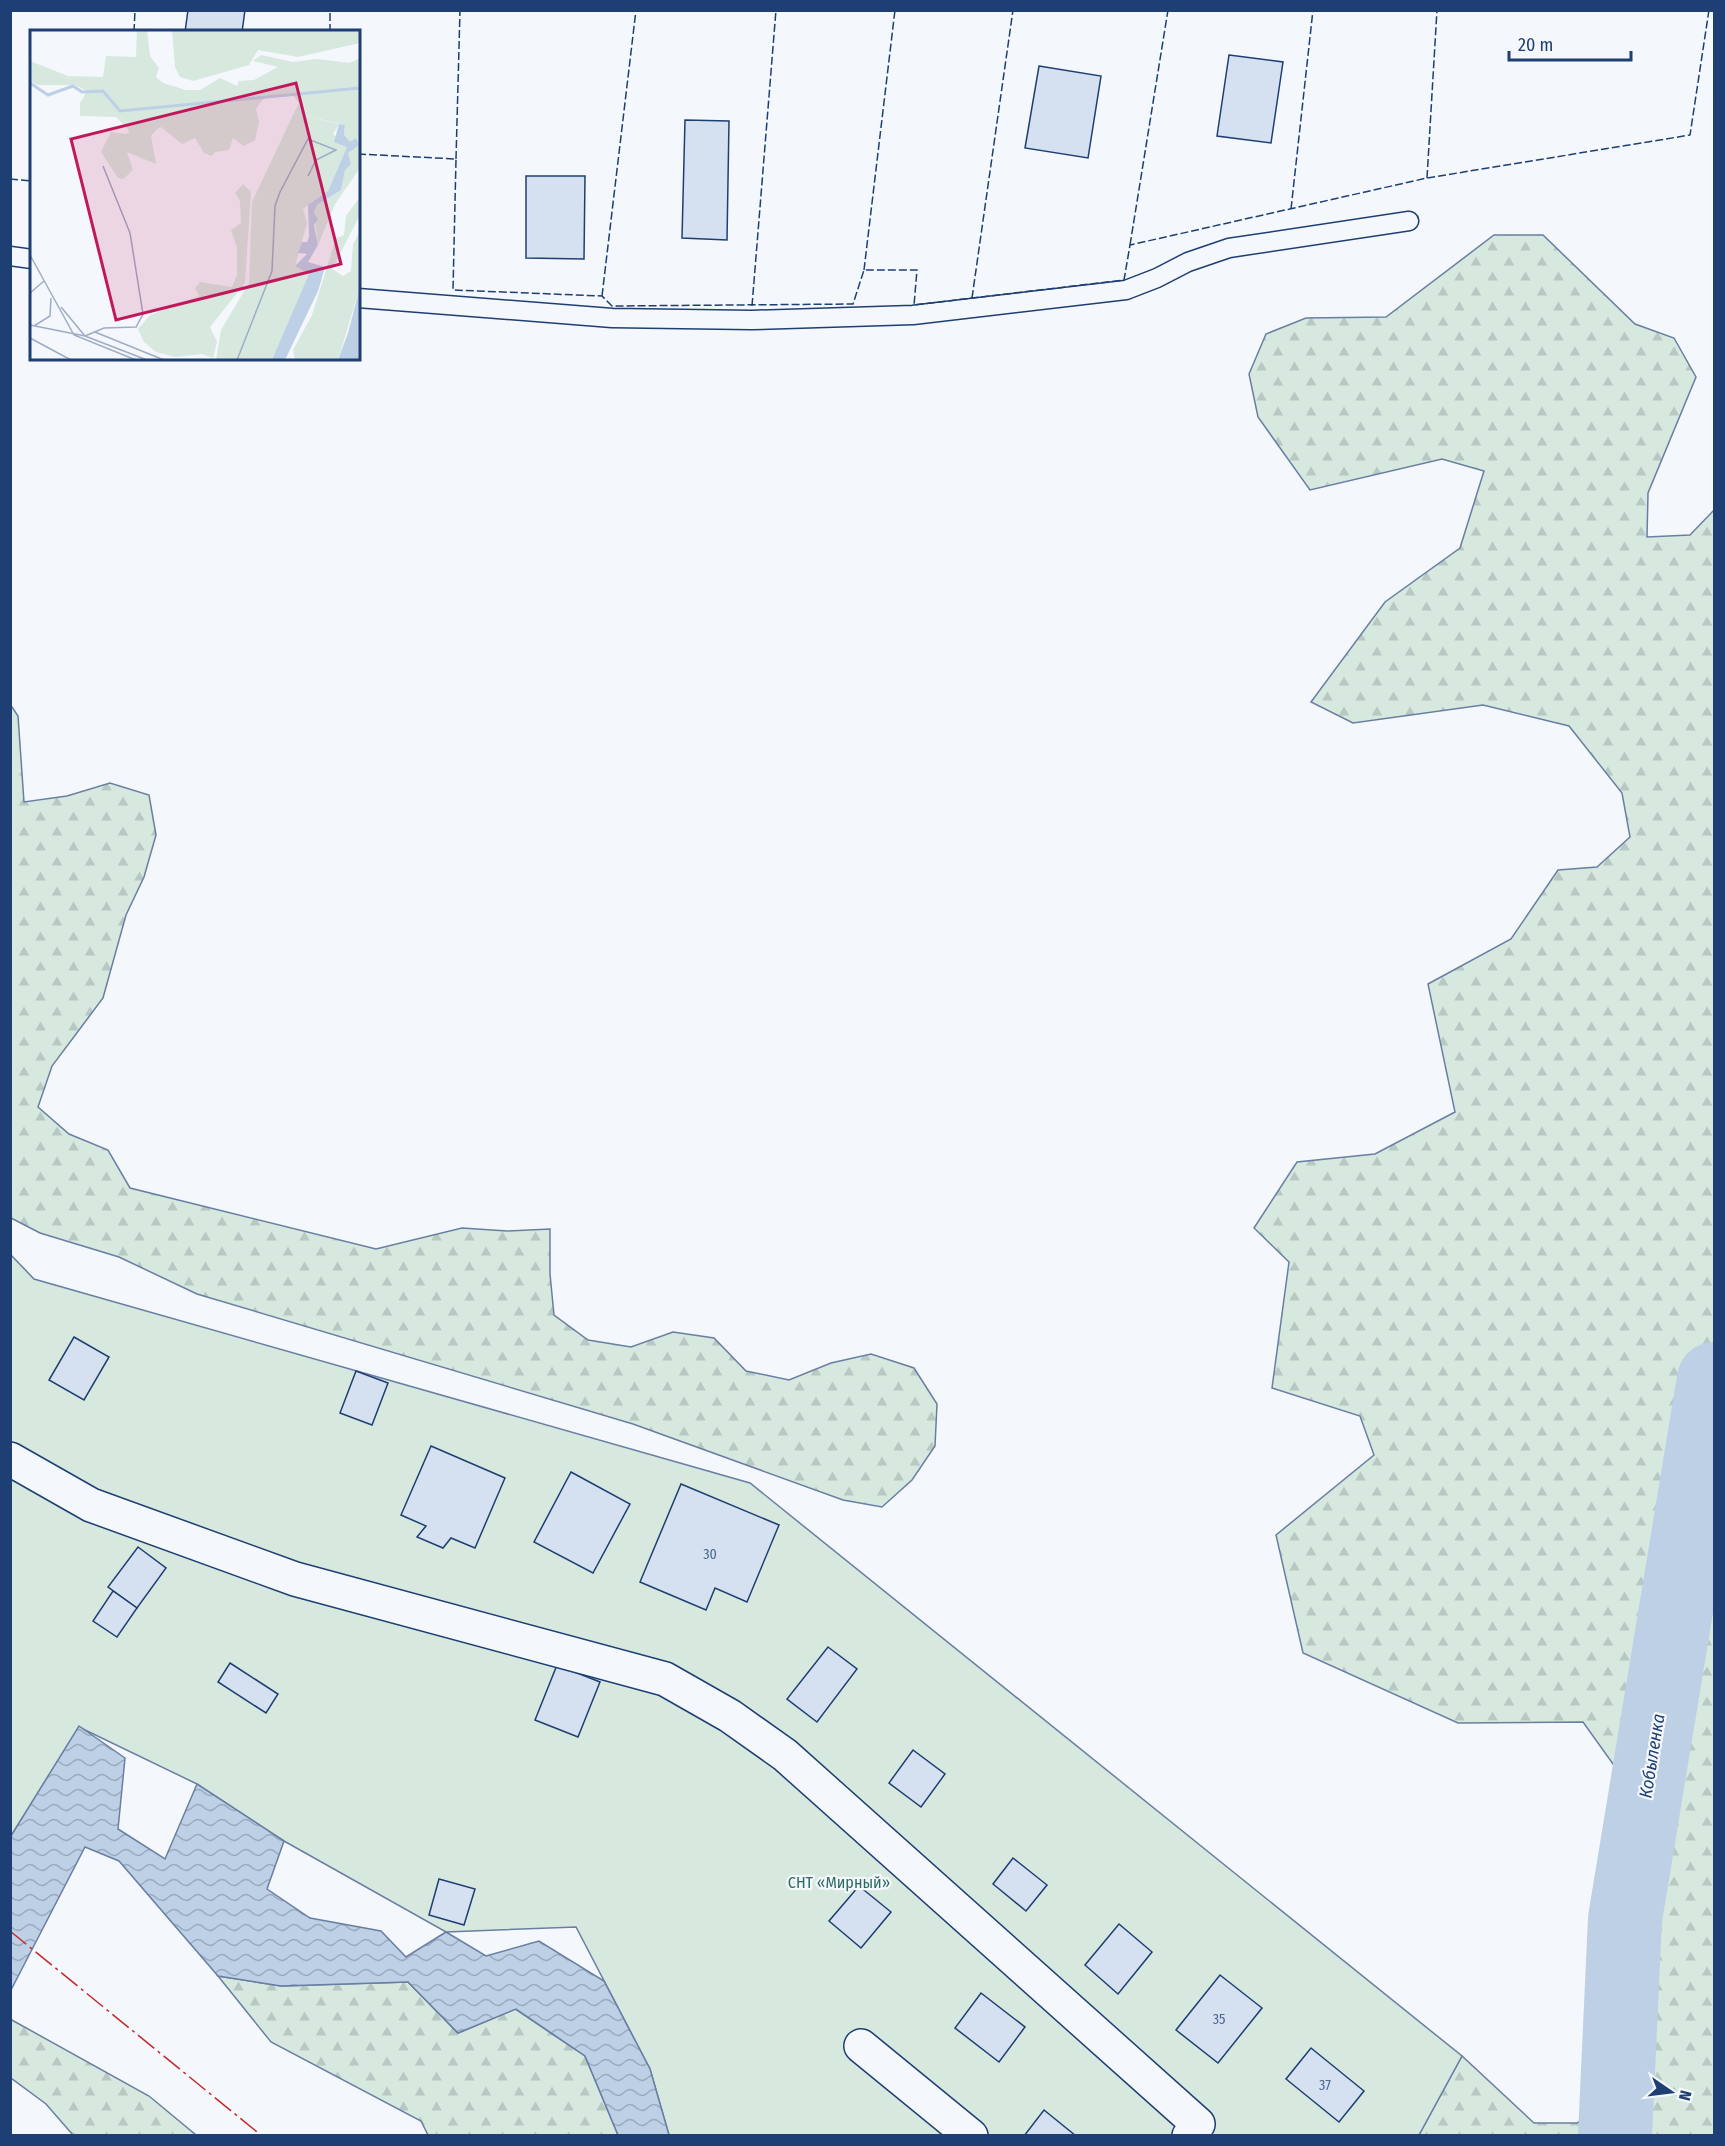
<svg xmlns="http://www.w3.org/2000/svg" width="1725" height="2146" viewBox="0 0 1725 2146" font-family="'Fira Sans Condensed',sans-serif">
<defs>
<pattern id="forest-firs" width="22" height="20" patternUnits="userSpaceOnUse" patternTransform="scale(1.5)"><rect width="22" height="20" fill="#d7e8df"/><path d="M5 1l3.5 6h-7zM16 11l3.5 6h-7z" fill="#b8c8c3"/></pattern>
<pattern id="water-waves" width="16" height="10" patternUnits="userSpaceOnUse" patternTransform="scale(1.5)"><rect width="16" height="10" fill="#bed0e5"/><path d="M0 5q4-4 8 0t8 0" fill="none" stroke="#9aaabe"/></pattern>
</defs>
<rect width="100%" height="100%" fill="#f4f7fb"/>
<g fill="url(#forest-firs)" stroke="#687fa3" stroke-width="1.5">
<path d="M 1494,235 L 1543,235 L 1635,324 L 1674,338 L 1696,377 L 1648,493 L 1647,537 L 1690,535 L 1714,510 L 1714,2135 L 1419,2135 L 1462,2056 L 1534,2123 L 1577,2123 L 1641,2075 L 1656,1824 L 1583,1722 L 1458,1723 L 1303,1653 L 1276,1535 L 1374,1455 L 1360,1416 L 1272,1388 L 1289,1262 L 1254,1228 L 1297,1162 L 1375,1154 L 1455,1112 L 1428,984 L 1511,939 L 1558,870 L 1597,867 L 1630,837 L 1622,793 L 1569,726 L 1483,705 L 1353,723 L 1311,702 L 1385,602 L 1460,548 L 1484,471 L 1442,459 L 1310,490 L 1258,417 L 1249,374 L 1266,334 L 1306,318 L 1386,317 Z"/>
<path d="M 10,704 L 18,716 L 24,802 L 67,796 L 110,783 L 149,795 L 156,835 L 144,877 L 126,915 L 103,998 L 52,1066 L 38,1107 L 69,1134 L 108,1150 L 130,1188 L 376,1249 L 462,1228 L 507,1231 L 550,1229 L 550,1274 L 554,1315 L 588,1340 L 631,1347 L 673,1332 L 714,1338 L 746,1371 L 789,1380 L 831,1363 L 871,1354 L 914,1368 L 937,1404 L 935,1446 L 912,1480 L 882,1507 L 843,1500 L 633,1424 L 197,1294 L 119,1257 L 40,1233 L 11,1218 Z"/>
<path d="M 218,1976 L 281,1986 L 408,1982 L 458,2033 L 515,2009 L 585,2056 L 618,2135 L 428,2135 L 421,2121 L 271,2042 Z"/>
<path d="M 10,2019 L 149,2096 L 196,2135 L 73,2135 L 46,2104 L 11,2078 Z"/>
</g>
<path fill="#d7e8df" stroke="#687fa3" stroke-width="1.5" d="M 11,1255 L 34,1279 L 750,1483 L 1462,2056 L 1419,2135 L 669,2135 L 650,2069 L 576,1927 L 446,1932 L 284,1841 L 197,1784 L 79,1727 L 11,1836 Z"/>
<path fill="url(#water-waves)" stroke="#687fa3" stroke-width="1.5" d="M 79,1726 L 125,1758 L 118,1829 L 165,1859 L 197,1784 L 284,1841 L 267,1889 L 310,1918 L 381,1931 L 406,1957 L 446,1932 L 486,1956 L 539,1941 L 604,1981 L 650,2069 L 669,2135 L 618,2135 L 585,2056 L 516,2009 L 458,2033 L 408,1982 L 281,1986 L 218,1976 L 119,1861 L 85,1847 L 11,1990 L 11,1836 Z"/>
<g fill="none" stroke-linecap="round" stroke-linejoin="round">
<path stroke="#bed0e5" stroke-width="74" d="M 1615,2136 L 1625,1919 L 1714,1379"/>
</g>
<g fill="#d5e0f0" stroke="#1d3f73" stroke-width="1.5">
<path d="M 188,10 L 245,10 L 242,32 L 185,32 Z"/>
<path d="M 1229,55 L 1283,62 L 1271,143 L 1217,136 Z"/>
<path d="M 1039,66 L 1101,76 L 1088,158 L 1025,148 Z"/>
<path d="M 685,120 L 729,121 L 727,240 L 682,238 Z"/>
<path d="M 526,176 L 585,176 L 584,259 L 526,258 Z"/>
<path d="M 74,1337 L 109,1357 L 84,1400 L 49,1380 Z"/>
<path d="M 356,1371 L 388,1383 L 372,1425 L 340,1413 Z"/>
<path d="M 431,1446 L 505,1478 L 475,1548 L 451,1538 L 443,1548 L 417,1537 L 426,1526 L 401,1515 Z"/>
<path d="M 571,1472 L 630,1504 L 593,1573 L 534,1542 Z"/>
<path d="M 681,1484 L 779,1525 L 747,1602 L 715,1588 L 706,1610 L 640,1582 Z"/>
<path d="M 138,1547 L 166,1568 L 137,1608 L 108,1587 Z"/>
<path d="M 113,1591 L 137,1608 L 117,1637 L 93,1621 Z"/>
<path d="M 828,1647 L 857,1669 L 817,1722 L 787,1699 Z"/>
<path d="M 230,1663 L 278,1694 L 266,1713 L 218,1682 Z"/>
<path d="M 557,1665 L 600,1682 L 578,1737 L 535,1720 Z"/>
<path d="M 913,1750 L 945,1774 L 921,1807 L 889,1783 Z"/>
<path d="M 1013,1858 L 1047,1885 L 1026,1911 L 993,1884 Z"/>
<path d="M 439,1879 L 475,1889 L 464,1925 L 429,1915 Z"/>
<path d="M 859,1886 L 891,1912 L 861,1948 L 829,1921 Z"/>
<path d="M 1119,1924 L 1152,1952 L 1118,1994 L 1085,1965 Z"/>
<path d="M 1220,1975 L 1262,2008 L 1218,2063 L 1176,2030 Z"/>
<path d="M 981,1993 L 1025,2027 L 999,2062 L 955,2028 Z"/>
<path d="M 1311,2048 L 1364,2091 L 1339,2122 L 1286,2079 Z"/>
<path d="M 1044,2110 L 1076,2136 L 1024,2136 Z"/>
</g>
<g fill="none" stroke-linecap="round" stroke-linejoin="round">
<defs>
<g id="service">
<path d="M 10,256 L 32,259"/>
<path d="M 358,298 L 612,318 L 752,320 L 913,315 L 1126,290 L 1157,278 L 1188,262 L 1229,248 L 1409,221"/>
</g>
<g id="minor">
<path d="M 10,1459 L 91,1505 L 295,1579 L 665,1679 L 730,1716 L 785,1755 L 1198,2124 L 1189,2136"/>
<path d="M 861,2046 L 971,2136"/>
</g>
</defs>
<use href="#service" stroke="#1d3f73" stroke-width="21"/>
<use href="#minor" stroke="#1d3f73" stroke-width="36"/>
<use href="#service" stroke="#f4f7fb" stroke-width="18"/>
<use href="#minor" stroke="#f4f7fb" stroke-width="33"/>
<g stroke="#1d3f73" stroke-width="1.5" stroke-dasharray="8 3" stroke-linecap="butt">
<path d="M 134,32 L 135,10"/>
<path d="M 330,32 L 330,10"/>
<path d="M 358,154 L 456,159 L 453,290 L 602,296 L 612,306 L 853,304 L 864,270 L 917,270 L 914,305 L 1124,280 L 1130,245 L 1427,178 L 1690,135 L 1709,10"/>
<path d="M 456,159 L 460,10"/>
<path d="M 1427,178 L 1437,10"/>
<path d="M 10,179 L 32,181"/>
<path d="M 1291,209 L 1313,10"/>
<path d="M 1130,245 L 1168,10"/>
<path d="M 864,270 L 895,10"/>
<path d="M 602,296 L 636,10"/>
<path d="M 972,298 L 1013,10"/>
<path d="M 752,306 L 776,10"/>
</g>
<path stroke="#c62828" stroke-width="1.5" stroke-dasharray="21 4.5 3 4.5" stroke-linecap="butt" d="M 10,1931 L 262,2136"/>
</g>
<g text-anchor="middle" stroke-width="4.5" stroke-linejoin="round" paint-order="stroke">
<g font-size="14" fill="#4b6792">
<text x="710" y="1559">30</text>
<text x="1219" y="2024">35</text>
<text x="1325" y="2090">37</text>
</g>
<g font-size="16" fill="#2c6c60" stroke="#f4f7fb">
<text x="839" y="1888">СНТ «Мирный»</text>
</g>
<g font-size="18" font-style="italic" fill="#1d3f73" stroke="#f4f7fb">
<text transform="translate(1652 1756) rotate(-81)" y="6">Кобыленка</text>
</g>
</g>
<g transform="translate(30 30)">
<rect width="330" height="330" fill="#f4f7fb"/>
<path d="M 142,0 L 330,0 L 330,13 L 268,27 L 228,20 L 219,35 L 163,51 L 150,47 L 145,37 Z" fill="#d7e8df"/>
<path d="M 107,0 L 117,0 L 120,26 L 129,38 L 126,47 L 133,53 L 156,60 L 170,60 L 190,48 L 207,56 L 209,51 L 224,50 L 248,37 L 223,31 L 231,25 L 263,32 L 287,29 L 320,33 L 330,28 L 330,138 L 305,174 L 288,215 L 284,183 L 287,175 L 311,160 L 320,113 L 314,105 L 315,95 L 264,83 L 269,73 L 261,63 L 234,68 L 226,79 L 229,92 L 225,110 L 214,116 L 203,108 L 199,120 L 185,122 L 182,126 L 174,123 L 165,108 L 152,114 L 131,97 L 127,99 L 121,106 L 126,134 L 97,122 L 103,140 L 93,149 L 88,148 L 71,122 L 81,102 L 95,104 L 99,103 L 98,99 L 86,87 L 50,86 L 50,73 L 57,61 L 45,55 L 8,55 L 0,51 L 0,31 L 38,46 L 73,47 L 76,26 L 106,27 ZM 213,154 L 221,162 L 215,253 L 180,297 L 187,312 L 183,328 L 172,324 L 145,327 L 126,322 L 114,312 L 108,299 L 120,285 L 169,266 L 165,258 L 170,252 L 202,257 L 207,245 L 207,218 L 201,200 L 211,193 L 210,171 L 205,163 ZM 330,167 L 330,185 L 302,239 L 313,246 L 321,241 L 323,214 L 330,201 L 330,257 L 308,330 L 265,330 L 263,320 L 282,285 L 306,208 L 314,205 L 316,186 Z" fill="#d7e8df"/>
<path d="M 264,83 L 309,94 L 303,104 L 317,117 L 298,161 L 273,179 L 277,193 L 265,236 L 279,244 L 243,330 L 186,330 L 191,300 L 219,253 L 222,172 Z" fill="#d7e8df"/>
<path d="M 309,94 L 315,95 L 314,105 L 320,112 L 326,108 L 329,115 L 318,123 L 321,134 L 315,140 L 311,160 L 287,175 L 284,183 L 288,189 L 284,195 L 288,215 L 278,232 L 295,237 L 288,261 L 255,330 L 242,330 L 279,244 L 265,236 L 277,224 L 268,223 L 272,212 L 277,212 L 279,207 L 278,175 L 298,161 L 317,117 L 304,112 ZM 330,257 L 330,330 L 308,330 L 318,303 Z" fill="#bed0e5"/>
<path fill="none" stroke="#bed0e5" stroke-width="3" d="M 0,53 L 18,65 L 43,56 L 52,62 L 73,61 L 90,81 L 330,58"/>
<path fill="none" stroke="#9eadc5" stroke-width="1.5" d="M 0,225 L 44,305 L 106,330M 0,263 L 14,251M 31,277 L 55,306M 0,295 L 55,306 L 117,330M 4,296 L 20,286 L 21,268M 65,302 L 134,330M 55,306 L 74,298 L 106,297 L 113,284 L 100,203 L 73,136M 0,308 L 41,330M 207,330 L 242,241 L 245,176 L 250,162 L 278,109 L 306,120 L 286,130 L 278,146"/>
<path fill="#c2185b" fill-opacity="0.15" stroke="#c2185b" stroke-width="3" d="M 266,53 L 311,234 L 86,290 L 41,109 Z"/>
<rect width="330" height="330" fill="none" stroke="#1d3f73" stroke-width="3"/>
</g>
<rect width="1725" height="2146" fill="none" stroke="#1d3f73" stroke-width="24"/>
<g transform="translate(1671 2092) rotate(104)" stroke="#f4f7fb" stroke-width="4.5" paint-order="stroke">
<path d="M0-4.5L10 22L0 15L-10 22Z" fill="#1d3f73"/>
<text y="-9" font-size="16" font-weight="bold" text-anchor="middle" fill="#1d3f73">N</text>
</g>
<path d="M1509 51v9h122v-9" fill="none" stroke="#1d3f73" stroke-width="3"/>
<text x="1518" y="51" font-size="18" fill="#1d3f73" stroke="#f4f7fb" stroke-width="4.5" paint-order="stroke">20 m</text>
</svg>
